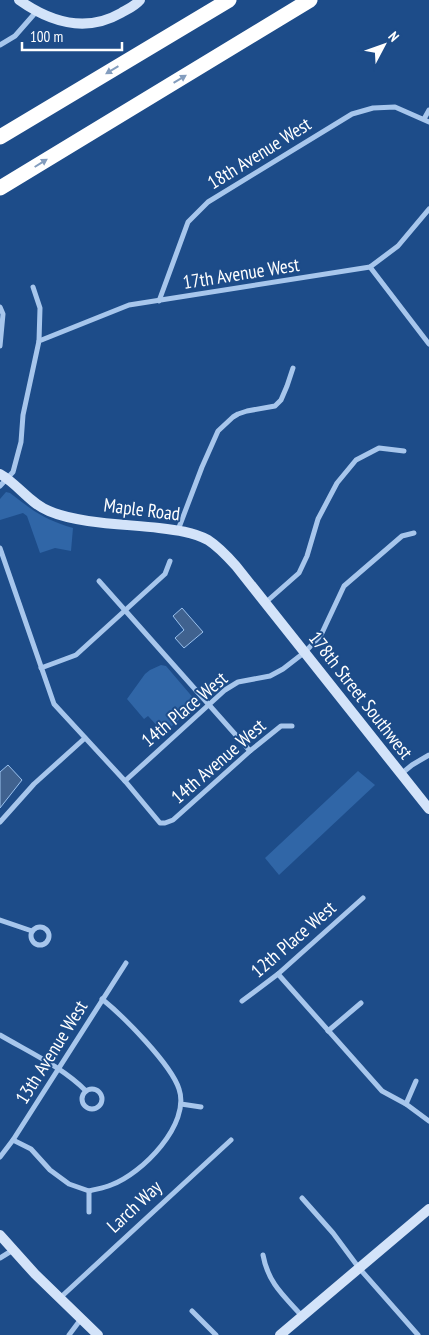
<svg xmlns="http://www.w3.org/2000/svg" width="429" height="1335" viewBox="0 0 429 1335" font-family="'PT Sans Narrow',sans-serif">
<rect width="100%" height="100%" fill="#1d4c89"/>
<g fill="#3066a7">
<path d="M 6,492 L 10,493 C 33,511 45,520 73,528 L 71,551 L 55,548 L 40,553 L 27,516 L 23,513 L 0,520 L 0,499 Z"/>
<path d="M 161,665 L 166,666 L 195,700 L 194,706 L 164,733 L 148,716 L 144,719 L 127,699 L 145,674 L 150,670 Z"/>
<path d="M 358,771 L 375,785 L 279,875 L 265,858 Z"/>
</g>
<g fill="#40628f" stroke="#9ac1ee">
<path d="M 182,608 L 203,632 L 184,648 L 175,638 L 184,630 L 173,616 Z"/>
<path d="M 8,765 L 22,780 L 0,808 L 0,772 Z"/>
</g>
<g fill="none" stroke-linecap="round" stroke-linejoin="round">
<g stroke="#a7c6ec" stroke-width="5">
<path d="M 0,45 L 15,36 L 36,12"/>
<path d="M 424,119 L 429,110"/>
<path d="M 370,267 L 429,344"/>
<path d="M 33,287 L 40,308 L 39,341"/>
<path d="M 159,301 L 188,222 L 208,202 L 352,114 L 373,108 L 395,107 L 429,122"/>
<path d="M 0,307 L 3,314 L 0,346"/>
<path d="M 0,486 L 13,472 L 21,442 L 23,415 L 39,341 L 129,305 L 370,267 L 398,246 L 429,209"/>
<path d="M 178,530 L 202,467 L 218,431 L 233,417 L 238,414 L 247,411 L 275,406 L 281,400 L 287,386 L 293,368"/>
<path d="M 0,548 L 54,704 L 125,781 L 160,823 L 165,823 L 173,820 L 250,751 L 281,726 L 292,726"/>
<path d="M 99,581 L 250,751"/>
<path d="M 265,603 L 299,573 L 307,556 L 318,519 L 337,483 L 356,460 L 379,448 L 404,451"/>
<path d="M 41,668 L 76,655 L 165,574 L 170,561"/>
<path d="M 401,774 L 412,765 L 429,755"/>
<path d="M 125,781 L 225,690 L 238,682 L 270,676 L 283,669 L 305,652 L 321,635 L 344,586 L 402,536 L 414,533"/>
<path d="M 0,822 L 34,784 L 85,738"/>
<path d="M 0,920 L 32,931"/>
<circle cx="40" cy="936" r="9"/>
<path d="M 278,974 L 382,1091 L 406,1104 L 429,1121"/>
<path d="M 242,1001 L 278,974 L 363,898"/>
<path d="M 328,1031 L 361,1003"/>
<path d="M 0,1035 C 29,1052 62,1067 86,1091"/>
<circle cx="92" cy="1099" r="10"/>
<path d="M 181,1104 L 201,1107"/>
<path d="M 406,1104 L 416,1081"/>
<path d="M 13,1140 L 31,1149 L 50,1170 L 69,1184 L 89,1191 L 89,1212"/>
<path d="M 0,1157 L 13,1140 L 126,963"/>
<path d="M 89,1191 C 96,1189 104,1188 111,1185 C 142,1174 191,1124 179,1089 C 171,1064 123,1016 102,999"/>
<path d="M 302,1198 L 333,1233 L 359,1268 L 418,1335"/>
<path d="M 263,1255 C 268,1283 284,1296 302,1316"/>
<path d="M 0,1258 L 13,1250"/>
<path d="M 61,1297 L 231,1140"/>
<path d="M 192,1311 L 216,1335"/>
<path d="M 69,1335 L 81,1319"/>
</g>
<g stroke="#d3e3f9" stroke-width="10">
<path d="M 19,0 C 50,22 86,33 121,13 C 128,9 135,6 140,0"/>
<path d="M 0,474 C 18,484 29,503 49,511 C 80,524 126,524 159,528 C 176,530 193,532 208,540 C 219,547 228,557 236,566 L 429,809"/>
<path d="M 0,1235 L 35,1274 L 98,1335"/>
<path d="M 280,1335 L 429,1209"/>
</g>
<g stroke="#fff" stroke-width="15">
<path d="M 0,137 L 229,0"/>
<path d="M 0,188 L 310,0"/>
</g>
</g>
<defs><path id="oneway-solid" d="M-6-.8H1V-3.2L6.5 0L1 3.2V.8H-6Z" transform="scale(1.25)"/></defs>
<g fill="#839dbe">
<use href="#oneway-solid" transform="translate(112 70) rotate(149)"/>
<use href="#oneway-solid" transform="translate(180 79) rotate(-31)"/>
<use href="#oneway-solid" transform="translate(41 163) rotate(-32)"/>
</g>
<g text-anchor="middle" stroke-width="4" stroke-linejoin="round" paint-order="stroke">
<g font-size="19" fill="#fff" stroke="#1d4c89">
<text transform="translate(259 153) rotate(-32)" y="7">18th Avenue West</text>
<text transform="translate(241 273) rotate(-9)" y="7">17th Avenue West</text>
<text transform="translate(142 509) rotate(7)" y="7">Maple Road</text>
<text transform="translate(361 695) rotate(52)" y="7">178th Street Southwest</text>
<text transform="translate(184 709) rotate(-40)" y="7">14th Place West</text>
<text transform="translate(218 761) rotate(-41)" y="7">14th Avenue West</text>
<text transform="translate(293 939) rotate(-41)" y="7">12th Place West</text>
<text transform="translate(51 1052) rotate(-58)" y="7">13th Avenue West</text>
<text transform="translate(134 1206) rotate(-43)" y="7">Larch Way</text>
</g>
</g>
<g transform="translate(384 45) rotate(49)" stroke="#1d4c89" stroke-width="4" paint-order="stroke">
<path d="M0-4L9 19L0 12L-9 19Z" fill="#ffffff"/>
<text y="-8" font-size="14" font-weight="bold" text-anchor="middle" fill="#ffffff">N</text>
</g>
<path d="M22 42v8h100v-8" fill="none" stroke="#ffffff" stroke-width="2.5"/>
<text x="30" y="42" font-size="15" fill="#ffffff" stroke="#1d4c89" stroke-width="4" paint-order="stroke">100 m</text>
</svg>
